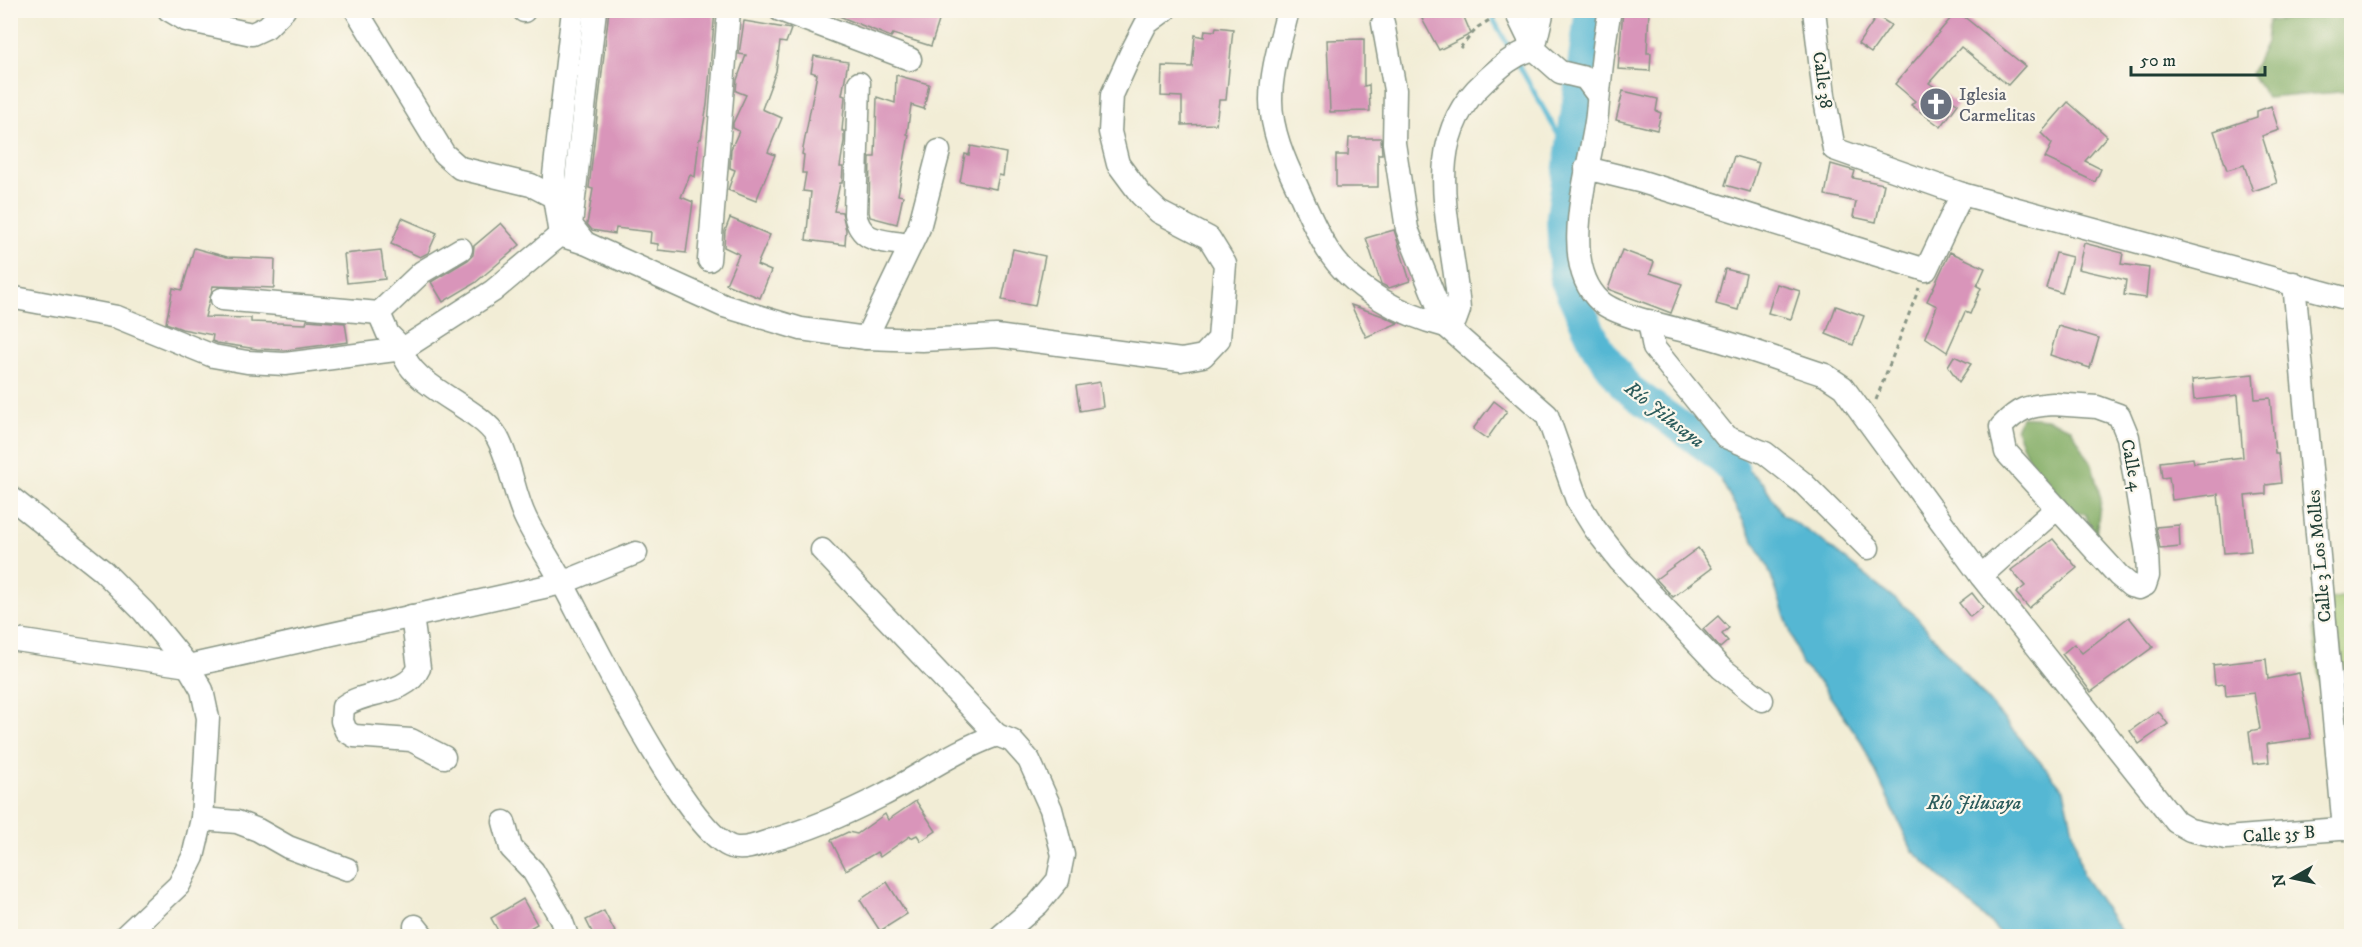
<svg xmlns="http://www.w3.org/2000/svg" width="2362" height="947" viewBox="0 0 2362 947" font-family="'IM FELL DW Pica',serif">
<rect width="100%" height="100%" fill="#fbf7ec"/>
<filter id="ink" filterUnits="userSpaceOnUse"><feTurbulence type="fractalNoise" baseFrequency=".0167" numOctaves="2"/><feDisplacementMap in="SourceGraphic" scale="12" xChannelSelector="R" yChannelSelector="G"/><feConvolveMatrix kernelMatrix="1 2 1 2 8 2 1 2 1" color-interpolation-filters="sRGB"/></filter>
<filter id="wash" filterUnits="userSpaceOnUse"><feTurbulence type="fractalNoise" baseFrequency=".008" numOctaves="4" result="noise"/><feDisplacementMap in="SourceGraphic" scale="24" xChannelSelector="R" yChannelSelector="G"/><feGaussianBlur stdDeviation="1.35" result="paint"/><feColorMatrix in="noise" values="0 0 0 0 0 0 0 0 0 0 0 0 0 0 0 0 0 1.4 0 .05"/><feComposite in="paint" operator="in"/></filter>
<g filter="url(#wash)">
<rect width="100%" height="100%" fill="#f2edd6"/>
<path fill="#a1c670" stroke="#608252" stroke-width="1.5" d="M 2351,595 L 2351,688 L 2321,693 L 2310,603 Z"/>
<g fill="#80ab62" stroke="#50744b" stroke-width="1.5">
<path d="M 2351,13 L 2351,91 L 2267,98 L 2251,74 L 2266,42 L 2268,21 Z"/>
<path d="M 2021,417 L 2047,419 L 2071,428 L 2092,465 L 2101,500 L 2095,540 L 2085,513 L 2068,513 L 2036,478 L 2016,429 Z"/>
</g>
<path fill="#54b7d3" stroke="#3a7a84" stroke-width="1.5" d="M 1688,419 L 1764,484 L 1782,514 L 1821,540 L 1914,614 L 2064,790 L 2083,876 L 2124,936 L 2004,936 L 1912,850 L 1861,741 L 1822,685 L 1802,665 L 1768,567 Z"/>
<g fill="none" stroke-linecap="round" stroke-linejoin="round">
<g stroke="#54b7d3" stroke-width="5">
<path d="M 1488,10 L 1512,53"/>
<path d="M 1517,62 L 1571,157"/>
</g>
<path stroke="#54b7d3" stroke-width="32" d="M 1591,10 L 1562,217 L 1565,278 L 1597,347 L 1627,388 L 1713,451 L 1733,469"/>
</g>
<g id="blocks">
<g fill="#d995ba">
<path d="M 609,10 L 647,10 L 669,14 L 670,11 L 715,10 L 707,105 L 701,139 L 699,139 L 695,177 L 690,175 L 681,197 L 693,202 L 686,253 L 658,250 L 658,244 L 650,243 L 651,232 L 616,228 L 615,234 L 592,230 L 587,224 L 593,189 L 589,188 Z"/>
<path d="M 824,10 L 908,10 L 939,21 L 931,46 L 893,34 L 891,37 Z"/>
<path d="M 1437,10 L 1461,10 L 1471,34 L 1439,50 L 1422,19 Z"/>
<path d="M 1623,10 L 1649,10 L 1647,53 L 1651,53 L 1650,71 L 1618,69 Z"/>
<path d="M 1957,11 L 2025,66 L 2008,85 L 1961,47 L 1929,83 L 1958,104 L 1941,127 L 1911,105 L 1915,101 L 1895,84 Z"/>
<path d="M 1877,16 L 1891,25 L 1871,53 L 1858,44 Z"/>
<path d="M 744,21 L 791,29 L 786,43 L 780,42 L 776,71 L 762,109 L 782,118 L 768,152 L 775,155 L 756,201 L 728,190 L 735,170 L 730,168 L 731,149 L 739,131 L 733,128 L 733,123 L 746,95 L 736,91 L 737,80 L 746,55 L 739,54 Z"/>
<path d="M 1216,27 L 1233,29 L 1226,100 L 1219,100 L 1216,124 L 1182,125 L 1182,97 L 1161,96 L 1162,66 L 1192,67 L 1195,35 L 1204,37 L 1205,30 L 1215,31 Z"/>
<path d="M 1364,39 L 1364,86 L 1369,85 L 1370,111 L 1330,112 L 1327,40 Z"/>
<path d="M 814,56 L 848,62 L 842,95 L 845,96 L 842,131 L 844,131 L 844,141 L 840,167 L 843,167 L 842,183 L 840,183 L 834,211 L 842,212 L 846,230 L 845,245 L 806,240 L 811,192 L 803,191 L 806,173 L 802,173 L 804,155 L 802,154 L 817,74 L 811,72 Z"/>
<path d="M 896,75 L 929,84 L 924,109 L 911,105 L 907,134 L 909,135 L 898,195 L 903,196 L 897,224 L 870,217 L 869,212 L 870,157 L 875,157 L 877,97 L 895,103 Z"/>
<path d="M 1623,91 L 1658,99 L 1656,111 L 1661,113 L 1657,130 L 1616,120 Z"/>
<path d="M 2068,102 L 2107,136 L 2085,161 L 2101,169 L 2095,182 L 2045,158 L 2052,144 L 2041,133 Z"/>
<path d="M 2271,106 L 2279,130 L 2262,136 L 2277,183 L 2253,191 L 2244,165 L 2227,170 L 2214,131 L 2257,117 L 2257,111 Z"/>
<path d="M 1349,138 L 1381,138 L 1382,154 L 1378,154 L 1378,187 L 1336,187 L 1336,155 L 1348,155 Z"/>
<path d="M 971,146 L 1006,153 L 1003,176 L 999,175 L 996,189 L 960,182 L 965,154 L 969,155 Z"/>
<path d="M 1734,156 L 1759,163 L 1750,192 L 1725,185 Z"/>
<path d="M 1831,164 L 1855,171 L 1853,178 L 1884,184 L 1876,222 L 1853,217 L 1856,202 L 1825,195 Z"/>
<path d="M 402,218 L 437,233 L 428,253 L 420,257 L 391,244 Z"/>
<path d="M 730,218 L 770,235 L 757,265 L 771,271 L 760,298 L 726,284 L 739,254 L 724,247 L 725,231 Z"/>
<path d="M 501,223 L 520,245 L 475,283 L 443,302 L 431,282 L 468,260 L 473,255 L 474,246 Z"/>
<path d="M 1394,230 L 1410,281 L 1389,288 L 1381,284 L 1366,238 Z"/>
<path d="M 2084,243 L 2123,253 L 2121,264 L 2149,268 L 2146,298 L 2124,295 L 2126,280 L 2078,269 Z"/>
<path d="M 194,248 L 227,257 L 275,259 L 274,288 L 213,286 L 205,317 L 251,318 L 251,322 L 306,324 L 307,320 L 345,323 L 348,342 L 285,350 L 257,349 L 217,343 L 212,341 L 213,335 L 182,329 L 166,323 L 173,288 L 182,290 Z"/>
<path d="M 1013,249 L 1045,256 L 1035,306 L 1002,300 Z"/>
<path d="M 381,250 L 385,279 L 347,283 L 344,254 Z"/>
<path d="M 1622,250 L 1654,262 L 1650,273 L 1682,284 L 1671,313 L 1608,289 Z"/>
<path d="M 1950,252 L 1985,268 L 1977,286 L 1981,288 L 1970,314 L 1965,312 L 1947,352 L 1925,337 L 1937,306 L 1927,301 Z"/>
<path d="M 2056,253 L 2072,257 L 2062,293 L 2046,288 Z"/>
<path d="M 1725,269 L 1746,274 L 1738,310 L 1716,304 Z"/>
<path d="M 1777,284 L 1800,291 L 1791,319 L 1768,313 Z"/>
<path d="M 1351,305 L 1383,316 L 1398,323 L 1366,337 Z"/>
<path d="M 1836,306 L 1864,316 L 1853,345 L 1826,334 Z"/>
<path d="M 2058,326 L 2099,338 L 2090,368 L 2050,355 Z"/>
<path d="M 1954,356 L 1971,364 L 1959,382 L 1948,366 Z"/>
<path d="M 2253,374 L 2255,399 L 2270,398 L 2275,453 L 2278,453 L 2281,483 L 2266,485 L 2266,494 L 2245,496 L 2251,551 L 2224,553 L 2218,494 L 2172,500 L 2169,477 L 2162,478 L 2160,462 L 2193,458 L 2194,463 L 2243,457 L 2238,395 L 2194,400 L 2192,380 Z"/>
<path d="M 1100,382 L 1103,407 L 1080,411 L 1076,386 Z"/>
<path d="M 1494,401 L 1507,411 L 1487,439 L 1473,429 Z"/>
<path d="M 2179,525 L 2180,547 L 2160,549 L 2156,527 Z"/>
<path d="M 2053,539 L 2077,568 L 2029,608 L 2016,593 L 2025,586 L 2011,570 Z"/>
<path d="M 1698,548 L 1712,568 L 1673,597 L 1656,579 Z"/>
<path d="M 1972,593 L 1983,607 L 1970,617 L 1959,603 Z"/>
<path d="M 1718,616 L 1729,628 L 1722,634 L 1728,641 L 1720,648 L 1703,629 Z"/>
<path d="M 2129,617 L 2153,647 L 2091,692 L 2062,654 L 2074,644 L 2082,653 Z"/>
<path d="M 2266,659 L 2268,679 L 2299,673 L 2311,738 L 2267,744 L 2269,762 L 2253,764 L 2249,731 L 2260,729 L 2254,693 L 2226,696 L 2225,684 L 2215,685 L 2213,665 Z"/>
<path d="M 2158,711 L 2168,724 L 2139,744 L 2130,731 Z"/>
<path d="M 916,801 L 936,831 L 921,841 L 917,835 L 911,838 L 910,836 L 880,857 L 877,852 L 846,870 L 831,840 L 848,832 L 857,834 L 885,814 L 888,820 Z"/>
<path d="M 887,882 L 907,914 L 880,931 L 860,900 Z"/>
<path d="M 523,899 L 537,924 L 516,936 L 513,936 L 509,931 L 501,936 L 491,918 Z"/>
<path d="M 604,911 L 615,932 L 606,936 L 594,936 L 586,920 Z"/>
</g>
</g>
</g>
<g filter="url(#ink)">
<use href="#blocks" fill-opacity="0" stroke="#889585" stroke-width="1.5"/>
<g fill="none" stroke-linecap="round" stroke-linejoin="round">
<defs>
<g id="minor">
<path d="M 169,10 L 186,20 L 252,34 L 267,27 L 284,10"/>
<path d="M 356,10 L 444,154 L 460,168 L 531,185 L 554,197"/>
<path d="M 524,10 L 524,11"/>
<path d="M 780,10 L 910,59"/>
<path d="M 1288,10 C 1281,40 1271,70 1271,100 C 1271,130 1284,160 1297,187 C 1306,208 1315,229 1327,249 C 1352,289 1401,315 1446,326 L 1455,321 L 1459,310 C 1454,231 1416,143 1485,81 C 1500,67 1514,54 1534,49"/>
<path d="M 1515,10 L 1534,49 L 1560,72 L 1585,78 L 1597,94"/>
<path d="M 1610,10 C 1603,45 1600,79 1597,114 C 1592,164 1555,262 1601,302 C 1618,317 1680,329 1704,336 C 1745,347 1785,362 1825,375 L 1843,387 L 1981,576 L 2176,822 L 2190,830 L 2226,838 L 2352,828"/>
<path d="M 1814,10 L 1824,95 L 1834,149 L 1962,194 L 2352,300"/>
<path d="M 1383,23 L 1395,90 L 1394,143 L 1407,229 L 1446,326 L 1547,415 L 1577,500 L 1595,529 L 1620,561 L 1721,668 L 1762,700"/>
<path d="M 1534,49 L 1543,10"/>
<path d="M 859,83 L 855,214 C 861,244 882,240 909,245"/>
<path d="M 1586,168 L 1639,181 L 1926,270 L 1962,194"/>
<path d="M 560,235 L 554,197 L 554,175 L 573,10"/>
<path d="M 585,243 L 571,225 L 595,10"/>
<path d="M 709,260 L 729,10"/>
<path d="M 2294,283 L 2344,829"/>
<path d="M 10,297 L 117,317 L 213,356 L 247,362 L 285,364 L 403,349 L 493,291 L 560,235 L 585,243 L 724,306 L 801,329 L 866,338 L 922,340 L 996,336 L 1181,360 L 1203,356 L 1219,339 L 1225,264 L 1209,238 L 1159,212 L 1141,195 L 1118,164 L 1110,132 L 1112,95 L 1131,53 L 1146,24 L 1165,10"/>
<path d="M 222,299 L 379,313 L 422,272 L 461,249"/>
<path d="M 379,313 L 388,334 L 403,349 C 405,384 480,407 497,437 C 511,462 513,493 526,519 C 537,542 552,563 564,586 C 589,633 687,834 732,847 C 744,851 760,844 772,840 C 809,830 846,814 881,796 C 920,776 955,750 997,735 L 1012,741 L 1029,760 L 1051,809 L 1063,855 L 1058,880 L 1038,904 L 1001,936"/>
<path d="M 1649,321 L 1654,348 L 1726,437 L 1765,453 L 1803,483 L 1868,548"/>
<path d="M 866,338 L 919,228 L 939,151"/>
<path d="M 2053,404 L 2097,407 L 2119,415 L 2128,437 L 2147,553 L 2148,576 L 2145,585 L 2139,588 L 2131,586 L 2119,576 L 2006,452 L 2001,427 C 2019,408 2027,406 2053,404 Z"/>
<path d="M 10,497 L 103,571 L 144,612 L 188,666 L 202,690 L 208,718 L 202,819 L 193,857 L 179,885 L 125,936"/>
<path d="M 822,550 L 997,735"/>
<path d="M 1981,576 L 2057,508"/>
<path d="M 412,616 L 419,668 C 406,697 365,689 343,707 L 342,721 L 346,731 L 354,736 L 411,740 L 444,757"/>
<path d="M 10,639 L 188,666 L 562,583 L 636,553"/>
<path d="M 202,819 L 237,822 L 258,830 L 288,847 L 347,869"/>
<path d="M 504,822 L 511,848 L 533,871 L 560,917 L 567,936"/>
<path d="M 415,926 L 423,936"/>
</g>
</defs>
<use href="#minor" stroke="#889585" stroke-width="25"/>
<g stroke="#889585" stroke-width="3" stroke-dasharray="4.5 4.5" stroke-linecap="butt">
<path d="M 1460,48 L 1478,27 L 1496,16"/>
<path d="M 1876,400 L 1919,288"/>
</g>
<use href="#minor" stroke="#fff" stroke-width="22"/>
</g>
</g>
<defs>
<symbol id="church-disc" viewBox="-11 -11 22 22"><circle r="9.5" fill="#6b7280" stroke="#fbf7ec"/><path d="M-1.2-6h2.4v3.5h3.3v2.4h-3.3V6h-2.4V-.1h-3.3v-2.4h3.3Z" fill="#fff"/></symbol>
</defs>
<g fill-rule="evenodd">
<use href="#church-disc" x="1917" y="85" width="38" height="38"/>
</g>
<g text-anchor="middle" stroke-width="4.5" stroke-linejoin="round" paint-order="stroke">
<g font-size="18" fill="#1f3d34" stroke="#fbf7ec">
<text transform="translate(1823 80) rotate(82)" y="6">Calle 38</text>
<text transform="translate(2132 465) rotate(79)" y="6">Calle 4</text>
<text transform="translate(2319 556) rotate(-95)" y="6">Calle 3 Los Molles</text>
<text transform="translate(2279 834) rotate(-4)" y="6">Calle 35 B</text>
</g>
<g font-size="18" fill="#5b616d" stroke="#fbf7ec" text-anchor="start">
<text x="1959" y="100">Iglesia<tspan x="1959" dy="21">Carmelitas</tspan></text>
</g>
<g font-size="20" font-style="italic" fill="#2c5c5c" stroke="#fbf7ec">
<text transform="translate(1665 414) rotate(38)" y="7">Río Jilusaya</text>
<text x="1974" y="809">Río Jilusaya</text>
</g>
</g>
<rect width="2362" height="947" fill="none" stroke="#fbf7ec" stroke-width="36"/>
<g transform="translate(2293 878) rotate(261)" stroke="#fbf7ec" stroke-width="4.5" paint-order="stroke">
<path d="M0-4.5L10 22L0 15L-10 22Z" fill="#1f3d34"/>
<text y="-9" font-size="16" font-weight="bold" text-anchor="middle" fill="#1f3d34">N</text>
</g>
<path d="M2131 66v9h134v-9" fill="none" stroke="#1f3d34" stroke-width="3"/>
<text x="2140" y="66" font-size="18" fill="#1f3d34" stroke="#fbf7ec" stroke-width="4.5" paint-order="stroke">50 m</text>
</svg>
